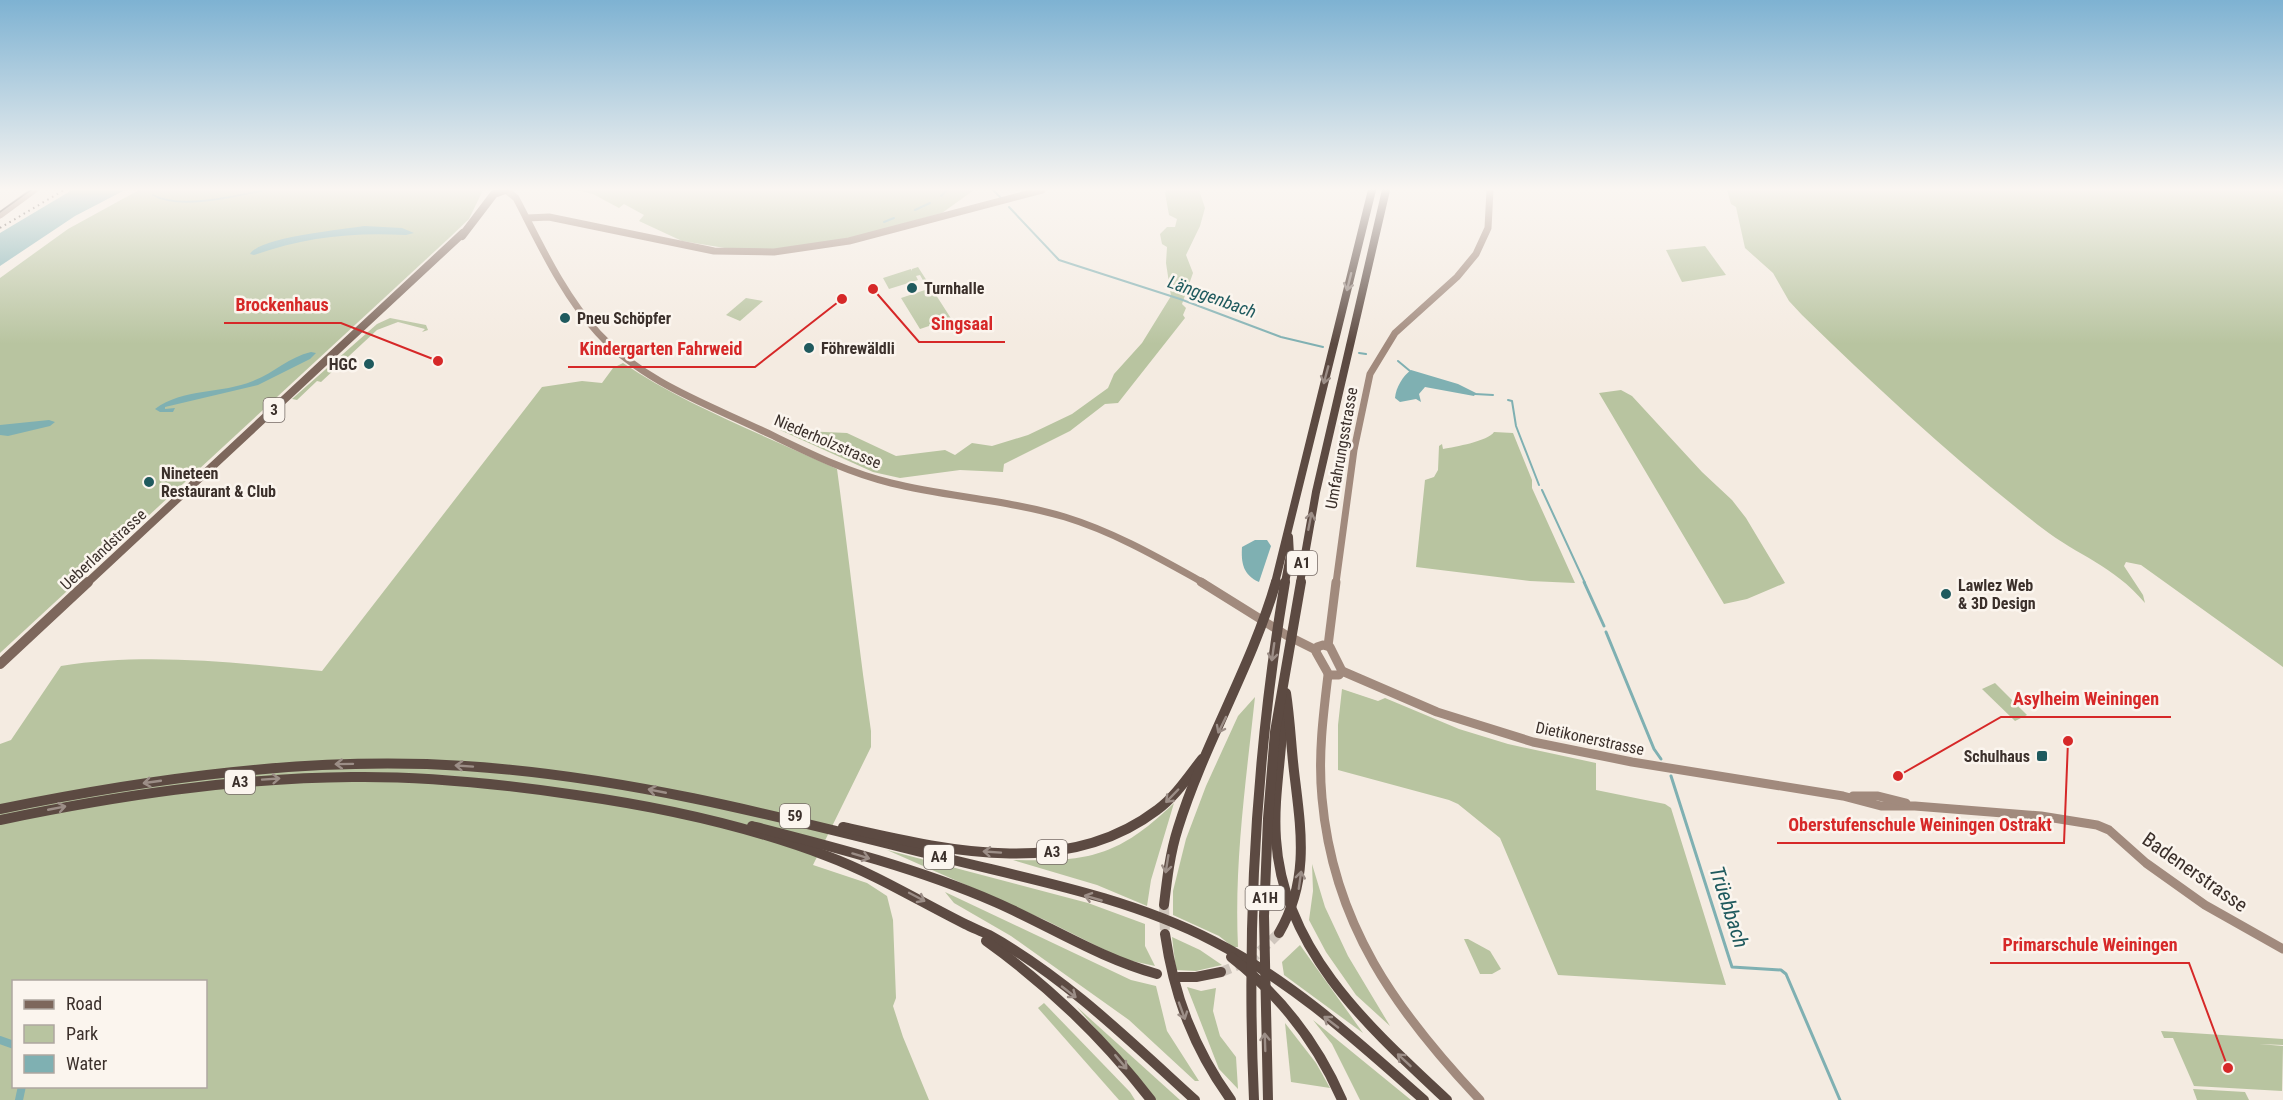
<svg xmlns="http://www.w3.org/2000/svg" width="2283" height="1100" viewBox="0 0 2283 1100" font-family="'Roboto Condensed',sans-serif">
<rect width="100%" height="100%" fill="#f4ebe1"/>
<g fill="#b8c4a0" fill-rule="evenodd">
<path d="M 139,190 L 483,190 L 469,219 L 448,239 L 0,653 L 0,278 L 68,229 Z"/>
<path d="M 576,190 L 974,190 L 942,213 L 856,237 L 778,249 L 737,250 L 682,241 L 639,221 L 644,215 L 624,204 L 619,208 L 593,194 Z"/>
<path d="M 1167,190 L 1199,190 L 1205,208 L 1200,226 L 1186,255 L 1193,273 L 1182,304 L 1186,308 L 1183,315 L 1185,318 L 1118,403 L 1105,404 L 1070,431 L 1004,464 L 1003,472 L 960,470 L 900,478 L 873,472 L 780,430 L 847,433 L 896,456 L 945,450 L 955,455 L 972,443 L 992,446 L 1028,435 L 1072,414 L 1108,388 L 1114,374 L 1142,343 L 1171,296 L 1166,263 L 1167,247 L 1162,244 L 1160,234 L 1167,227 L 1175,227 L 1177,219 L 1169,215 L 1165,193 Z"/>
<path d="M 1727,190 L 2283,190 L 2283,667 L 2141,565 L 2126,562 L 2124,566 L 2143,595 L 2145,603 C 2113,565 2078,556 2042,528 C 1957,462 1879,390 1802,315 L 1789,301 L 1773,273 L 1745,248 L 1736,207 L 1731,204 Z"/>
<path d="M 1705,246 L 1726,275 L 1682,282 L 1666,250 Z"/>
<path d="M 918,267 L 952,320 L 949,321 L 945,316 L 947,320 L 920,329 L 901,298 L 928,289 L 920,275 L 916,276 L 918,280 L 889,289 L 883,278 L 911,269 L 912,271 L 912,269 Z"/>
<path d="M 746,298 L 763,301 L 740,321 L 726,315 Z"/>
<path d="M 390,318 L 426,325 L 428,330 L 422,332 L 425,329 L 398,322 L 377,330 L 321,382 L 317,381 L 297,400 L 292,399 L 377,324 Z"/>
<path d="M 623,363 C 685,405 768,437 837,469 C 849,557 858,644 871,731 L 871,747 L 813,865 L 867,883 L 887,896 L 893,920 L 896,998 L 893,1006 L 903,1037 L 929,1100 L 0,1100 L 0,744 L 11,740 L 61,666 C 148,652 236,663 322,671 L 542,387 L 582,381 L 602,383 L 613,368 ZM 14,982 L 206,982 L 206,1086 L 14,1086 Z"/>
<path d="M 1621,390 L 1632,396 L 1702,472 L 1732,500 L 1746,518 L 1785,583 L 1747,599 L 1724,604 L 1599,393 Z"/>
<path d="M 1494,432 L 1513,433 L 1532,480 L 1532,488 L 1575,583 L 1530,581 L 1416,567 L 1425,480 L 1434,477 L 1438,470 L 1439,446 L 1442,444 L 1443,449 C 1455,447 1488,441 1494,432 Z"/>
<path d="M 1995,683 L 2027,715 L 2015,721 L 1982,689 Z"/>
<path d="M 1342,689 L 1378,701 L 1385,698 L 1459,729 L 1508,744 L 1596,763 L 1596,790 L 1665,804 L 1671,808 L 1726,985 L 1558,975 L 1500,838 L 1458,804 L 1449,800 L 1338,770 L 1338,725 Z"/>
<path d="M 1255,697 C 1246,781 1234,863 1238,947 L 1233,947 L 1219,936 L 1173,915 L 1173,891 L 1186,839 L 1206,786 L 1238,716 Z"/>
<path d="M 1174,803 L 1151,880 L 1147,906 L 1097,885 L 1013,860 C 1088,862 1118,857 1174,803 Z"/>
<path d="M 887,850 L 1088,903 L 1145,924 L 1145,946 L 1155,966 L 1123,959 L 1045,920 Z"/>
<path d="M 1312,864 L 1325,907 L 1348,956 L 1390,1026 L 1356,995 L 1326,952 L 1309,920 L 1313,891 Z"/>
<path d="M 945,892 L 1131,980 L 1156,986 L 1167,1031 L 1199,1081 L 1195,1081 L 1129,1020 L 1011,936 L 954,903 Z"/>
<path d="M 1172,937 L 1200,950 L 1222,965 L 1196,971 L 1176,970 Z"/>
<path d="M 1464,939 L 1468,939 L 1490,951 L 1501,969 L 1492,974 L 1480,974 Z"/>
<path d="M 1300,945 L 1363,1033 L 1284,975 L 1282,962 Z"/>
<path d="M 1187,987 L 1201,991 L 1216,988 L 1213,1011 L 1220,1036 L 1236,1057 L 1238,1089 L 1219,1069 Z"/>
<path d="M 1044,1003 L 1130,1092 L 1135,1100 L 1119,1100 L 1038,1008 Z"/>
<path d="M 1077,1007 L 1180,1100 L 1156,1100 Z"/>
<path d="M 1313,1020 L 1411,1100 L 1360,1100 L 1332,1044 Z"/>
<path d="M 1285,1023 L 1316,1063 L 1330,1088 L 1291,1082 Z"/>
<path d="M 2161,1031 L 2283,1039 L 2283,1045 L 2259,1044 L 2283,1046 L 2282,1091 L 2194,1086 L 2173,1038 L 2164,1038 Z"/>
<path d="M 2193,1089 L 2245,1092 L 2249,1100 L 2197,1100 Z"/>
</g>
<g fill="#7fb0b2">
<path d="M 72,190 L 125,190 L 75,216 L 0,266 L 0,233 Z"/>
<path d="M 364,226 L 402,228 L 414,233 L 406,235 C 353,232 305,237 254,255 L 250,254 C 260,237 341,230 364,226 Z"/>
<path d="M 311,352 L 316,353 L 310,359 L 258,385 L 165,407 L 165,409 L 175,408 L 173,412 L 160,412 L 155,409 C 183,388 222,394 253,381 C 274,373 289,357 311,352 Z"/>
<path d="M 1411,370 L 1458,384 L 1476,393 L 1474,396 L 1425,387 L 1419,394 L 1421,402 L 1416,399 L 1400,402 L 1395,398 C 1396,387 1403,376 1411,370 Z"/>
<path d="M 49,420 L 55,422 L 50,426 L 8,436 L 0,435 L 0,425 Z"/>
<path d="M 1255,540 L 1267,540 L 1271,546 L 1259,582 C 1243,575 1241,563 1242,547 Z"/>
</g>
<g fill="none" stroke-linecap="round" stroke-linejoin="round">
<g stroke="#7fb0b2" stroke-width="2">
<path d="M 993,190 L 1001,198"/>
<path d="M 153,195 C 180,210 235,196 265,190"/>
<path d="M 941,196 L 947,190"/>
<path d="M 1009,207 L 1059,260 L 1180,299 L 1281,337 L 1323,347"/>
<path d="M 915,210 L 930,203"/>
<path d="M 884,222 L 894,218"/>
<path d="M 1359,353 L 1366,354"/>
<path d="M 1398,361 L 1410,371"/>
<path d="M 1475,394 L 1493,395"/>
<path d="M 1508,400 L 1512,401 L 1516,426 L 1539,485"/>
<path d="M 1542,490 L 1585,583"/>
</g>
<g stroke="#7fb0b2" stroke-width="3">
<path d="M 1584,582 L 1604,626"/>
<path d="M 1606,632 L 1654,749 L 1661,759"/>
<path d="M 1671,776 L 1732,967 L 1781,970 L 1786,974 L 1840,1100"/>
</g>
<g stroke="#7fb0b2" stroke-width="8">
<path d="M 0,1040 L 14,1045"/>
<path d="M 19,1100 L 22,1086"/>
</g>
<g stroke="#cfc6bd" stroke-width="10" stroke-dasharray="10 5" stroke-linecap="butt">
<path d="M 1164,905 L 1165,934"/>
<path d="M 1221,972 L 1251,960 L 1279,933"/>
</g>
<g stroke="#a18a7d" stroke-width="7">
<path d="M 506,190 L 516,198 C 540,244 563,295 598,333 C 642,381 704,403 761,430 C 803,450 845,472 891,483 C 948,497 1008,500 1065,517 C 1114,532 1159,558 1204,583"/>
<path d="M 0,215 L 34,190"/>
<path d="M 527,218 L 549,217 L 714,251 L 774,252 L 849,241 L 1042,190"/>
<path d="M 1336,583 L 1354,450 L 1370,374 L 1395,333 L 1457,277 L 1476,254 L 1488,228 L 1490,190"/>
</g>
<g stroke="#a18a7d" stroke-width="9">
<path d="M 1201,582 L 1286,635 L 1316,650"/>
<path d="M 1323,645 L 1330,647 L 1342,671 L 1339,675 L 1329,675 L 1316,652 L 1317,647 Z"/>
<path d="M 1328,646 L 1336,582"/>
<path d="M 1342,671 L 1437,712 L 1533,742 L 1632,762 L 1843,796 L 1881,806 L 1915,806 L 2041,816 L 2097,825 L 2109,830 L 2146,863 L 2205,905 L 2283,949"/>
<path d="M 1328,675 C 1323,716 1318,757 1322,798 C 1333,924 1396,1011 1480,1100"/>
<path d="M 1853,796 L 1878,796 L 1906,803"/>
</g>
<g stroke="#7d675c" stroke-width="8">
<path d="M 462,236 L 494,194 L 505,190"/>
<path d="M 87,583 L 463,233"/>
</g>
<path stroke="#7d675c" stroke-width="10" d="M 0,664 L 88,582"/>
<g stroke="#5c4a42" stroke-width="8">
<path d="M 1275,583 L 1372,190"/>
<path d="M 1285,583 L 1290,555 L 1289,537"/>
<path d="M 1300,583 L 1316,492 L 1386,190"/>
</g>
<g stroke="#5c4a42" stroke-width="10">
<path d="M 1283,715 C 1282,756 1273,798 1276,839 C 1283,951 1370,1028 1447,1100"/>
<path d="M 0,809 C 153,778 309,756 465,766 C 621,776 774,815 925,853 C 1022,878 1124,895 1213,941 C 1292,981 1358,1042 1424,1100"/>
<path d="M 0,820 C 116,796 233,778 352,777 C 427,776 502,784 576,795 C 661,807 746,825 827,856 C 875,874 919,901 965,924 C 973,928 981,931 989,935 C 1065,977 1131,1042 1195,1100"/>
<path d="M 752,826 C 834,847 917,868 995,902 C 1050,926 1099,958 1157,974"/>
<path d="M 843,827 C 946,850 1065,880 1157,810 C 1175,797 1188,777 1202,759"/>
<path d="M 1164,905 C 1167,879 1170,853 1178,828 C 1204,744 1251,668 1276,582"/>
<path d="M 1279,933 C 1310,879 1301,830 1294,771 C 1291,745 1290,719 1286,693"/>
<path d="M 1165,934 C 1174,996 1194,1049 1231,1100"/>
<path d="M 986,941 C 1049,986 1103,1038 1151,1100"/>
<path d="M 1231,957 C 1281,996 1317,1042 1342,1100"/>
<path d="M 1179,977 L 1196,977 L 1221,972"/>
<path d="M 1254,1100 C 1246,926 1256,754 1285,582"/>
<path d="M 1268,1100 L 1264,916 L 1268,819 L 1275,732 L 1301,582"/>
</g>
<path stroke="#3b302b" stroke-width="1.5" d="M 0,212 L 31,190"/>
<path stroke="#3b302b" stroke-width="2" stroke-dasharray="1.5 4" stroke-linecap="butt" d="M 0,228 L 64,190"/>
</g>
<defs><path id="oneway-shaft" d="M-6 0H5M1.5-3L5.5 0L1.5 3" fill="none" stroke-width="1.6" stroke-linecap="round" stroke-linejoin="round" transform="scale(1.5)"/></defs>
<g stroke="#9c8e87">
<use href="#oneway-shaft" transform="translate(1349 282) rotate(104)"/>
<use href="#oneway-shaft" transform="translate(1326 375) rotate(105)"/>
<use href="#oneway-shaft" transform="translate(1310 521) rotate(-79)"/>
<use href="#oneway-shaft" transform="translate(1273 652) rotate(98)"/>
<use href="#oneway-shaft" transform="translate(1222 725) rotate(116)"/>
<use href="#oneway-shaft" transform="translate(344 764) rotate(179)"/>
<use href="#oneway-shaft" transform="translate(464 766) rotate(-176)"/>
<use href="#oneway-shaft" transform="translate(271 779) rotate(-4)"/>
<use href="#oneway-shaft" transform="translate(152 782) rotate(172)"/>
<use href="#oneway-shaft" transform="translate(657 791) rotate(-169)"/>
<use href="#oneway-shaft" transform="translate(1172 796) rotate(134)"/>
<use href="#oneway-shaft" transform="translate(57 808) rotate(-11)"/>
<use href="#oneway-shaft" transform="translate(992 852) rotate(-176)"/>
<use href="#oneway-shaft" transform="translate(861 856) rotate(17)"/>
<use href="#oneway-shaft" transform="translate(1167 864) rotate(99)"/>
<use href="#oneway-shaft" transform="translate(1300 880) rotate(-82)"/>
<use href="#oneway-shaft" transform="translate(917 897) rotate(28)"/>
<use href="#oneway-shaft" transform="translate(1093 898) rotate(-164)"/>
<use href="#oneway-shaft" transform="translate(1069 992) rotate(38)"/>
<use href="#oneway-shaft" transform="translate(1182 1011) rotate(70)"/>
<use href="#oneway-shaft" transform="translate(1331 1022) rotate(-142)"/>
<use href="#oneway-shaft" transform="translate(1265 1042) rotate(-92)"/>
<use href="#oneway-shaft" transform="translate(1404 1060) rotate(-137)"/>
<use href="#oneway-shaft" transform="translate(1121 1062) rotate(50)"/>
</g>
<linearGradient id="sky" x2="0" y2="1"><stop stop-color="#7eb2d2"/><stop offset="0.55" stop-color="#faf6f2"/><stop offset="1" stop-color="#faf6f2" stop-opacity="0"/></linearGradient>
<rect width="2283" height="344" fill="url(#sky)"/>
<g fill="#1f5a5e" stroke="#fbf5ee" stroke-width="2">
<circle cx="912" cy="288" r="6"/>
<circle cx="565" cy="318" r="6"/>
<circle cx="809" cy="348" r="6"/>
<circle cx="369" cy="364" r="6"/>
<circle cx="149" cy="482" r="6"/>
<circle cx="1946" cy="594" r="6"/>
<rect x="2036" y="750" width="12" height="12" rx="3"/>
</g>
<g text-anchor="middle" stroke-width="5" stroke-linejoin="round" paint-order="stroke">
<g fill="#fbf5ee" stroke="#756b66" stroke-width="1.5">
<rect x="263.5" y="398" width="21" height="24" rx="4.5"/>
<rect x="1287" y="551" width="30" height="24" rx="4.5"/>
<rect x="225" y="770" width="30" height="24" rx="4.5"/>
<rect x="780" y="804" width="30" height="24" rx="4.5"/>
<rect x="1037" y="840" width="30" height="24" rx="4.5"/>
<rect x="924" y="845" width="30" height="24" rx="4.5"/>
<rect x="1245.5" y="886" width="39" height="24" rx="4.5"/>
</g>
<g font-size="15" font-weight="bold" fill="#3b302b">
<text x="274" y="415">3</text>
<text x="1302" y="568">A1</text>
<text x="240" y="787">A3</text>
<text x="795" y="821">59</text>
<text x="1052" y="857">A3</text>
<text x="939" y="862">A4</text>
<text x="1265" y="903">A1H</text>
</g>
<g font-size="16" font-weight="bold" fill="#3b302b" stroke="#fbf5ee" text-anchor="start">
<text x="924" y="294">Turnhalle</text>
<text x="577" y="324">Pneu Schöpfer</text>
<text x="821" y="354">Föhrewäldli</text>
<text x="357" y="370" text-anchor="end">HGC</text>
<text x="161" y="479">Nineteen<tspan x="161" dy="18">Restaurant &amp; Club</tspan></text>
<text x="1958" y="591">Lawlez Web<tspan x="1958" dy="18">&amp; 3D Design</tspan></text>
<text x="2030" y="762" text-anchor="end">Schulhaus</text>
</g>
<g font-size="16" fill="#3b302b" stroke="#fbf5ee">
<text transform="translate(828 441) rotate(23)" y="6">Niederholzstrasse</text>
<text transform="translate(1341 448) rotate(-80)" y="6">Umfahrungsstrasse</text>
<text transform="translate(103 549) rotate(-43)" y="6">Ueberlandstrasse</text>
<text transform="translate(1590 738) rotate(12)" y="6">Dietikonerstrasse</text>
</g>
<g font-size="18" font-style="italic" fill="#1f5a5e" stroke="#fbf5ee">
<text transform="translate(1212 297) rotate(20)" y="6">Länggenbach</text>
</g>
<g font-size="20" fill="#3b302b" stroke="#fbf5ee">
<text transform="translate(2195 872) rotate(35)" y="7">Badenerstrasse</text>
</g>
<g font-size="21" font-style="italic" fill="#1f5a5e" stroke="#fbf5ee">
<text transform="translate(1729 907) rotate(72)" y="7">Trüebbach</text>
</g>
</g>
<path fill="none" stroke="#d62828" stroke-width="2" d="M438 361L341 323H224M873 289L919 342H1005M842 299L755 367H568M1898 776L2001 717H2171M2068 741L2064 843H1777M2228 1068L2189 963H1990"/>
<g fill="#d62828" stroke="#fbf5ee" stroke-width="2">
<circle cx="438" cy="361" r="6"/>
<circle cx="873" cy="289" r="6"/>
<circle cx="842" cy="299" r="6"/>
<circle cx="1898" cy="776" r="6"/>
<circle cx="2068" cy="741" r="6"/>
<circle cx="2228" cy="1068" r="6"/>
</g>
<g font-size="18" text-anchor="middle" font-weight="bold" fill="#d62828" stroke="#fbf5ee" stroke-width="5" stroke-linejoin="round" paint-order="stroke">
<text x="282" y="311">Brockenhaus</text>
<text x="962" y="330">Singsaal</text>
<text x="661" y="355">Kindergarten Fahrweid</text>
<text x="2086" y="705">Asylheim Weiningen</text>
<text x="1920" y="831">Oberstufenschule Weiningen Ostrakt</text>
<text x="2090" y="951">Primarschule Weiningen</text>
</g>
<rect x="12" y="980" width="195" height="108" fill="#fbf5ee" stroke="#aea6a0" stroke-width="1.5"/>
<rect x="24" y="1000" width="30" height="9" fill="#7d675c" stroke="#aea6a0" stroke-width="1.5"/>
<text x="66" y="1010" font-size="18" fill="#3b302b">Road</text>
<rect x="24" y="1025" width="30" height="18" fill="#b8c4a0" stroke="#aea6a0" stroke-width="1.5"/>
<text x="66" y="1040" font-size="18" fill="#3b302b">Park</text>
<rect x="24" y="1055" width="30" height="18" fill="#7fb0b2" stroke="#aea6a0" stroke-width="1.5"/>
<text x="66" y="1070" font-size="18" fill="#3b302b">Water</text>
</svg>
